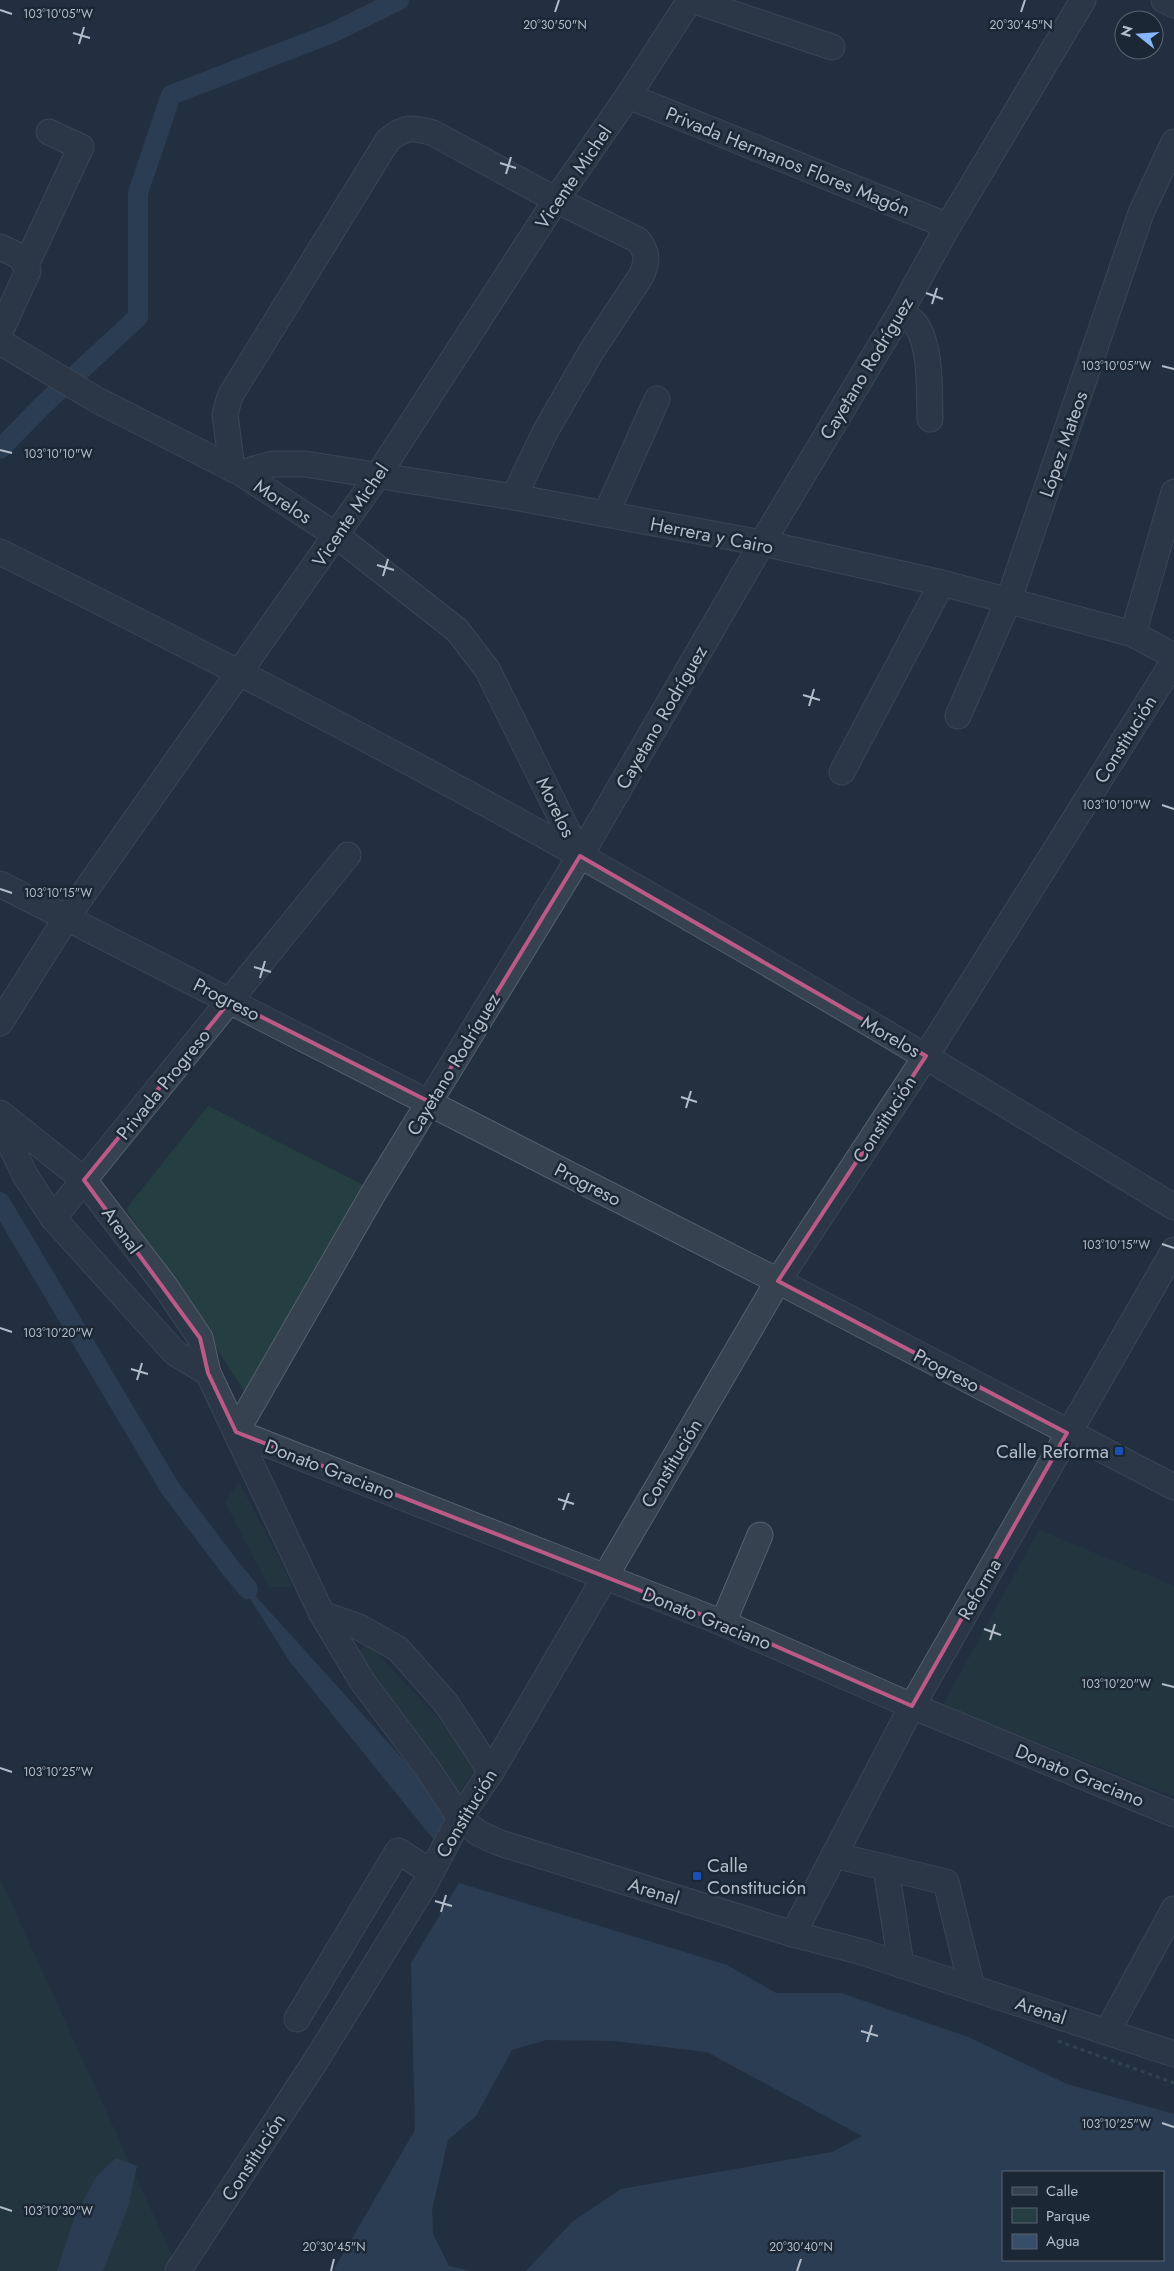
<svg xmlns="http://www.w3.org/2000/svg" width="1174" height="2271" viewBox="0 0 1174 2271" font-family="Jost,sans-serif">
<rect width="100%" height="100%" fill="#233040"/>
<g fill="#253e41">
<path d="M 208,1106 L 369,1188 L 246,1394 L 126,1209 Z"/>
<path d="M 239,1482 L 293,1587 L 269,1587 L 225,1502 Z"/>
<path d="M 1039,1530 L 1174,1586 L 1174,1796 L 943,1705 Z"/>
<path d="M 368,1644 L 480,1763 L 458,1794 L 354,1655 Z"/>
<path d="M 0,1879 L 179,2271 L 0,2271 Z"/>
</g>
<g fill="#374e6a" fill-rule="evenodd">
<path d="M 232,1570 L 449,1810 L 434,1840 L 290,1662 Z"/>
<path d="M 459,1883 L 727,1965 L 776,1993 L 841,1993 L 968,2037 L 1067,2084 L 1174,2114 L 1174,2271 L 526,2271 L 572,2222 L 621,2189 L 832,2152 L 862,2136 L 707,2052 L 614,2041 L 546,2040 L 512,2050 L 476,2116 L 448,2140 L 432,2210 L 433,2234 L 449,2266 L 471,2271 L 333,2271 L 415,2130 L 411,1963 ZM 1163,2172 L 1163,2260 L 1003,2260 L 1003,2172 Z"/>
<path d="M 116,2158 L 137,2166 L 128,2207 L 103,2271 L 57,2271 L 74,2219 L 96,2177 Z"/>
</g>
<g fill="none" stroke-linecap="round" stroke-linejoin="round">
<g stroke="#374e6a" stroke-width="20">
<path d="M 0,449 L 42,406 L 138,317 L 138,193 L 171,95 L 332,33 L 399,0"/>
<path d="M 0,1202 L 170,1488 L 232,1570 L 248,1589"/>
</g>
<defs>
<g id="minor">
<path d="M 692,0 L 832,47"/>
<path d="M 1083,0 L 948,226 L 900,313 L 762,543 L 580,856 L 374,1192 L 236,1432 L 723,1623 L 912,1706 L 1174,1814"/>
<path d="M 1164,0 L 1174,5"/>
<path d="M 628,96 L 948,226"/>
<path d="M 0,247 L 21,257 L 28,271 L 0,332"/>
<path d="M 26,265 L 81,147 L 49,132"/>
<path d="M 900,313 C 904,315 909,318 913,321 C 932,341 929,392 930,419"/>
<path d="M 0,342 L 97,400 L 241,473 L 337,536 L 457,630 L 487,669 L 580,856"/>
<path d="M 232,469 L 225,414 L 230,396 L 388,140 C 406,126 412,127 433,133 L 556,200 L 638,240 C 648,253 648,261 641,276 L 591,352 L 545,432 L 514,497"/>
<path d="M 241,473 L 272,464 L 305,464 L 514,497 L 762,543 L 942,583 L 1133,634 L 1174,656"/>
<path d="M 606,514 L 657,399"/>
<path d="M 0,552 C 196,649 390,749 581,856 C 781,969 978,1087 1174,1207"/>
<path d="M 1133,634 L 1174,492"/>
<path d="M 958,716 L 1009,599 L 1141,213 L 1174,142"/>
<path d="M 842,772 L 942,583"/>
<path d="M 0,884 L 778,1281 L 1174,1487"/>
<path d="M 0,1023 L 67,917 L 378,475 L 556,200 L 628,96 L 690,0"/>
<path d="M 0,1113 L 84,1180 L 165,1286 L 200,1338 L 208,1373 L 322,1614"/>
<path d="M 0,1123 L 25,1175 L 53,1218 L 175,1353 L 208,1373"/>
<path d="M 53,1218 L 348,855"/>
<path d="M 723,1623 L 760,1535"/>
<path d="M 491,1772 L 446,1703 L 398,1649 L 359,1627 L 322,1614 L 362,1681 L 427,1768 L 460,1818 L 478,1833 L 500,1843 L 793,1934 L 862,1952 L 1174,2054"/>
<path d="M 834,1855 L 946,1882 L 972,1988"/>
<path d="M 886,1868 L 901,1965"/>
<path d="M 793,1934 L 912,1706 L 1174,1250"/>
<path d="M 297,2019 L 398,1851 L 431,1872"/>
<path d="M 1107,2032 L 1174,1909"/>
<path d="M 178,2271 L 315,2062 L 424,1886 L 460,1818 L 491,1772 L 778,1281 L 926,1056 L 1174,661"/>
</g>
</defs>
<use href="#minor" stroke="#55606d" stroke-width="27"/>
<path stroke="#435b5e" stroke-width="3" stroke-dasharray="4 4" stroke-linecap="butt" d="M 1058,2041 L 1174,2083"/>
<use href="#minor" stroke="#374250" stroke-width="25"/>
</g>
<path d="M0 0H1174V2271H0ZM 580,856 L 926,1056 L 778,1281 L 1067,1433 L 912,1706 L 723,1623 L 236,1432 L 208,1373 L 200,1338 L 84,1180 L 230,1001 L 430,1102 Z" fill="#233040" fill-opacity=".55" fill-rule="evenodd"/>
<path fill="none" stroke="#bc5a87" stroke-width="4" stroke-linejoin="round" d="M 580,856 L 926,1056 L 778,1281 L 1067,1433 L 912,1706 L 723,1623 L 236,1432 L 208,1373 L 200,1338 L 84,1180 L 230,1001 L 430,1102 Z"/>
<path fill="none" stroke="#b3bdca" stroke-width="2" d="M 0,10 L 12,14M 555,12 L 559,0M 1021,12 L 1025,0M 73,33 L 90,38M 79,44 L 84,27M 500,163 L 516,168M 506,174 L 511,157M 926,293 L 943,299M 932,304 L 937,288M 1162,366 L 1174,369M 0,450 L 12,453M 377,565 L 394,570M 383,576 L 388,559M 803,695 L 820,700M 809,706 L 814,689M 1162,805 L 1174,809M 0,889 L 12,893M 254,967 L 271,972M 260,978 L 265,961M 681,1097 L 697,1102M 686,1108 L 691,1091M 1162,1244 L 1174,1248M 0,1328 L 12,1332M 131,1369 L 148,1374M 137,1380 L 142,1363M 558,1499 L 574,1504M 563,1510 L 569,1493M 984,1629 L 1001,1635M 990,1640 L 995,1624M 1162,1684 L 1174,1687M 0,1768 L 12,1772M 435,1901 L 452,1906M 441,1912 L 446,1895M 861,2031 L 878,2036M 867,2042 L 872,2025M 1162,2123 L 1174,2127M 0,2207 L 12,2211M 331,2271 L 334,2259M 797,2271 L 801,2259"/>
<g fill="#1a4fb4" stroke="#1c2735" stroke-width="2">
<rect x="1114" y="1446" width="10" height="10" rx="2.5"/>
<rect x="692" y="1871" width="10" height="10" rx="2.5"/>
</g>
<g text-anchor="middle" stroke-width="5" stroke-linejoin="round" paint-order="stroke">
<g font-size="19" fill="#b3bdca" stroke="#1c2735">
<text transform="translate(788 161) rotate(22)" y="7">Privada Hermanos Flores Magón</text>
<text transform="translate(573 177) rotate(-56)" y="7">Vicente Michel</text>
<text transform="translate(866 368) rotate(-59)" y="7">Cayetano Rodríguez</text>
<text transform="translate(1063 444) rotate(-71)" y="7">López Mateos</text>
<text transform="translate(283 501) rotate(33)" y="7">Morelos</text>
<text transform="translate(350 515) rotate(-56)" y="7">Vicente Michel</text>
<text transform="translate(712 535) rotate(11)" y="7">Herrera y Cairo</text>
<text transform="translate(661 717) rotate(-60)" y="7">Cayetano Rodríguez</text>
<text transform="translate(1125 739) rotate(-58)" y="7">Constitución</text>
<text transform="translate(556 807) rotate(64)" y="7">Morelos</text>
<text transform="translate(227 999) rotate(27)" y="7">Progreso</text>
<text transform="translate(891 1036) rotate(30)" y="7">Morelos</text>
<text transform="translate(453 1064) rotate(-59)" y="7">Cayetano Rodríguez</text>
<text transform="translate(163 1084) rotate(-51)" y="7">Privada Progreso</text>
<text transform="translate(884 1119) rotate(-57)" y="7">Constitución</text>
<text transform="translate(588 1184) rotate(27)" y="7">Progreso</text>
<text transform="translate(122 1230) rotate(54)" y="7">Arenal</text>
<text transform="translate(947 1370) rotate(28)" y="7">Progreso</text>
<text transform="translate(671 1463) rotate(-59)" y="7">Constitución</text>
<text transform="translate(330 1469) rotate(21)" y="7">Donato Graciano</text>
<text transform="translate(979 1589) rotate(-60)" y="7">Reforma</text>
<text transform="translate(707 1618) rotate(22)" y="7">Donato Graciano</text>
<text transform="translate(1080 1775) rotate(22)" y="7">Donato Graciano</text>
<text transform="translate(466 1813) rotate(-59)" y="7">Constitución</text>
<text transform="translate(654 1891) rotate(17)" y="7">Arenal</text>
<text transform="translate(1041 2010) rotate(18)" y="7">Arenal</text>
<text transform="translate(253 2157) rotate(-57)" y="7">Constitución</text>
</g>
<g font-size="19" fill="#b3bdca" stroke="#1c2735" text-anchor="end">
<text x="1109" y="1458">Calle Reforma</text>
<text x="707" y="1872" text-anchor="start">Calle<tspan x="707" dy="22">Constitución</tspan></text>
</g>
</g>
<g font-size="12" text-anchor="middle" fill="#b3bdca" stroke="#1c2735" stroke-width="5" stroke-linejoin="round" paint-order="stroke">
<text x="58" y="18">103°10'05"W</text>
<text x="555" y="29">20°30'50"N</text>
<text x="1021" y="29">20°30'45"N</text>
<text x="1116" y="370">103°10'05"W</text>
<text x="58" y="458">103°10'10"W</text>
<text x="1116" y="809">103°10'10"W</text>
<text x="58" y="897">103°10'15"W</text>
<text x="1116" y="1249">103°10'15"W</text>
<text x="58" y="1337">103°10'20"W</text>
<text x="1116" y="1688">103°10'20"W</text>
<text x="58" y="1776">103°10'25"W</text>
<text x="1116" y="2128">103°10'25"W</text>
<text x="58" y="2215">103°10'30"W</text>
<text x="334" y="2251">20°30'45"N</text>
<text x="801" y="2251">20°30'40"N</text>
</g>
<rect x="1002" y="2171" width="162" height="90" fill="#1c2735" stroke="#586371"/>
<rect x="1012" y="2187" width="25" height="8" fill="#374250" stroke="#586371"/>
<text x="1046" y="2196" font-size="15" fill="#b3bdca">Calle</text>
<rect x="1012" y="2208" width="25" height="15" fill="#253e41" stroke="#586371"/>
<text x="1046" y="2221" font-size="15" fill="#b3bdca">Parque</text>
<rect x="1012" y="2234" width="25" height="15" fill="#374e6a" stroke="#586371"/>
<text x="1046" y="2246" font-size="15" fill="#b3bdca">Agua</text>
<g transform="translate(1139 35) rotate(287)"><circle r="24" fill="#1c2735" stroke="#586371"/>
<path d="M0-4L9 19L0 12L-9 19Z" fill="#85b7fe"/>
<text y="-8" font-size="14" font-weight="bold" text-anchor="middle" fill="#b3bdca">N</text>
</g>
</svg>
